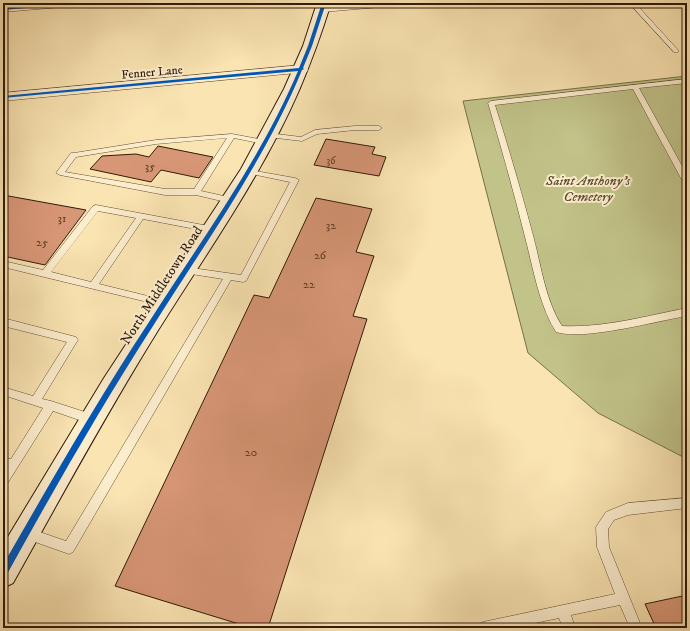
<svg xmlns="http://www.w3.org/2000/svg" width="690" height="631" viewBox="0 0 690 631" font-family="'IM FELL DW Pica',serif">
<rect width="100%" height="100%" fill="#fae4b2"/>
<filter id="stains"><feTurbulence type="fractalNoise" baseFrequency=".005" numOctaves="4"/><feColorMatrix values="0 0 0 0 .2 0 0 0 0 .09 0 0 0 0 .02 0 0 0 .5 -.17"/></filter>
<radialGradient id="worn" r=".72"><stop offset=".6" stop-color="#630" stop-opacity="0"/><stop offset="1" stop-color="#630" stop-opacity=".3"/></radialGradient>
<path fill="#c1c389" stroke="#786f49" d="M 687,76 L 687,459 L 598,413 L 528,353 L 463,101 Z"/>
<g fill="#d79676" stroke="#301b09">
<path d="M 326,139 L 375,147 L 372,154 L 386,157 L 379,176 L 314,165 Z"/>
<path d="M 158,146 L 213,157 L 199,178 L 161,170 L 151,182 L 90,169 L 102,156 L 136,154 L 149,157 Z"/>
<path d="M 3,195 L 86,210 L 45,265 L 3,256 Z"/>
<path d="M 316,198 L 372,209 L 356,252 L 374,256 L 353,316 L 367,319 L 268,628 L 252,628 L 115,586 L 254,295 L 269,298 Z"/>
<path d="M 687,595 L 687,628 L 656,628 L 645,604 Z"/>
</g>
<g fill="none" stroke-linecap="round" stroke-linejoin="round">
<defs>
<g id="lane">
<path d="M 629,3 L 635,3 L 678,50 L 678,52 L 674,52 Z"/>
<path d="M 687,79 L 687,83 L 639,88 L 687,175 L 687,184 L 683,182 L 633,89 L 495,105 C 509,149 522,194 534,239 C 541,266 546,302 562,326 C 604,328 646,316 687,308 L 687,316 C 656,321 584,341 556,332 C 538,303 533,266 524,233 C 513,189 501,146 488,103 L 491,101 Z"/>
<path d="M 355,126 L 379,126 L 382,128 L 379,130 L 355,130 L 317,134 L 302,141 L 268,137 L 265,135 L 268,133 L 301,137 L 315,130 Z"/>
<path d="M 232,134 L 264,140 L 267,142 L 264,144 L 234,138 L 201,191 L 233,198 L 233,202 L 230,203 L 196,195 L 165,195 L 60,175 L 56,173 L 71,153 L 74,153 L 156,140 ZM 227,138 L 194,189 L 165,189 L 65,172 L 76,157 L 156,144 Z"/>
<path d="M 244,169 L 295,178 L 299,180 L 246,281 L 243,282 L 231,280 L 73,552 L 69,554 L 24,538 L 22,534 L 24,530 L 28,528 L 66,541 L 223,279 L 185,273 L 181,270 L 182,268 L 185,267 L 241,275 L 290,182 L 247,173 L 244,173 Z"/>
<path d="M 96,205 L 214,227 L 215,229 L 214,231 L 211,232 L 143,219 L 99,284 L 164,300 L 167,301 L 168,303 L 167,305 L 164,306 L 3,267 L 3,261 L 43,270 L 93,206 ZM 98,211 L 136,218 L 91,282 L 51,272 Z"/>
<path d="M 3,318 L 76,337 L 78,340 L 76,343 L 42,399 L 51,401 L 91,414 L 95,416 L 96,419 L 95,422 L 91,424 L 53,411 L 7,484 L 3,485 L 3,470 L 5,467 L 3,467 L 3,457 L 11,459 L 43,408 L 3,395 L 3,387 L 33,396 L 67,342 L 3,326 Z"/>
<path d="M 687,498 L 687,508 L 628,515 L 614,520 L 608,529 L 609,547 L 642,628 L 630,628 L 620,605 L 571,615 L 575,628 L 563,628 L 559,618 L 511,628 L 477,628 L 479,624 L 483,622 L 615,594 L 597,547 L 596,527 L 606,512 L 628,503 Z"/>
</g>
<g id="street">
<path d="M 33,3 L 79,3 L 73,6 L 3,12 L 3,6 Z"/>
<path d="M 352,3 L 398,3 L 392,6 L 322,12 L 316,9 L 322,6 Z"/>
<path d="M 302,65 L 308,69 L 307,72 L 3,101 L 3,93 Z"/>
</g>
<path id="secondary" d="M 317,3 L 331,3 C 322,32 312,60 300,88 C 263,174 207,252 157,332 C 106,414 60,499 13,583 L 3,588 L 3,545 L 104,378 L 241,169 L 284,89 L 303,46 Z"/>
</defs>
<use href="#lane" stroke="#624d33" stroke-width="1"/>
<use href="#street" stroke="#624d33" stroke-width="1"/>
<use href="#secondary" stroke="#301b09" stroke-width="2"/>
<use href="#lane" fill="#fcedcd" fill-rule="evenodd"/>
<use href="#street" fill="#fcedcd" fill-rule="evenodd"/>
<use href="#secondary" fill="#fcedcd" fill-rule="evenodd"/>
<defs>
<g id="cycleway">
<path d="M 60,3 L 75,3 L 73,4 L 3,10 L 3,8 Z"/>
<path d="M 322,3 L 326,3 L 312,46 L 303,68 L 304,69 L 302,70 C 264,162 205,243 153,326 C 101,407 53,491 6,576 L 3,577 L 3,565 C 50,483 97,401 149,322 C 201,240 260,161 298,71 L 3,98 L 3,96 L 299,68 L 308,46 Z"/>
</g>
</defs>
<use href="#cycleway" stroke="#fcedcd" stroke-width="2"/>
<use href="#cycleway" fill="#0057b8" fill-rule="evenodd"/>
</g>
<g text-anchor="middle" stroke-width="4" stroke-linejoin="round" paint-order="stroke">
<g font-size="10" fill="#5a3a24">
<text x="331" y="164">36</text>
</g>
<g font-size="12" fill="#301b09" stroke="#fcedcd">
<text transform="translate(152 72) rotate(-5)" y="4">Fenner Lane</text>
</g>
<g font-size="12" fill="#5a3a24">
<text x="150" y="170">35</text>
<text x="62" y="222">31</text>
<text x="331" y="229">32</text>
<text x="42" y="246">25</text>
<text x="320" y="259">26</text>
<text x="309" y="288">22</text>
<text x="251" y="456">20</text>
</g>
<g font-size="14" font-style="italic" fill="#5c4d2f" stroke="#fcedcd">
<text x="588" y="185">Saint Anthony's<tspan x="588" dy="16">Cemetery</tspan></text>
</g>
<g font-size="14" fill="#301b09" stroke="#fcedcd">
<text transform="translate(161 285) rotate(-57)" y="5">North Middletown Road</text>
</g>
</g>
<rect width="690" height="631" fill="none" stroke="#fae4b2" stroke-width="16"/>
<rect x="4" y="4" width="682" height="623" fill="none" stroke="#301b09" stroke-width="2"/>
<rect x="8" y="8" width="674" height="615" fill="none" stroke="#301b09"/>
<rect width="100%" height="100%" filter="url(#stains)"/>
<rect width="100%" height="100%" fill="url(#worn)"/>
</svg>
